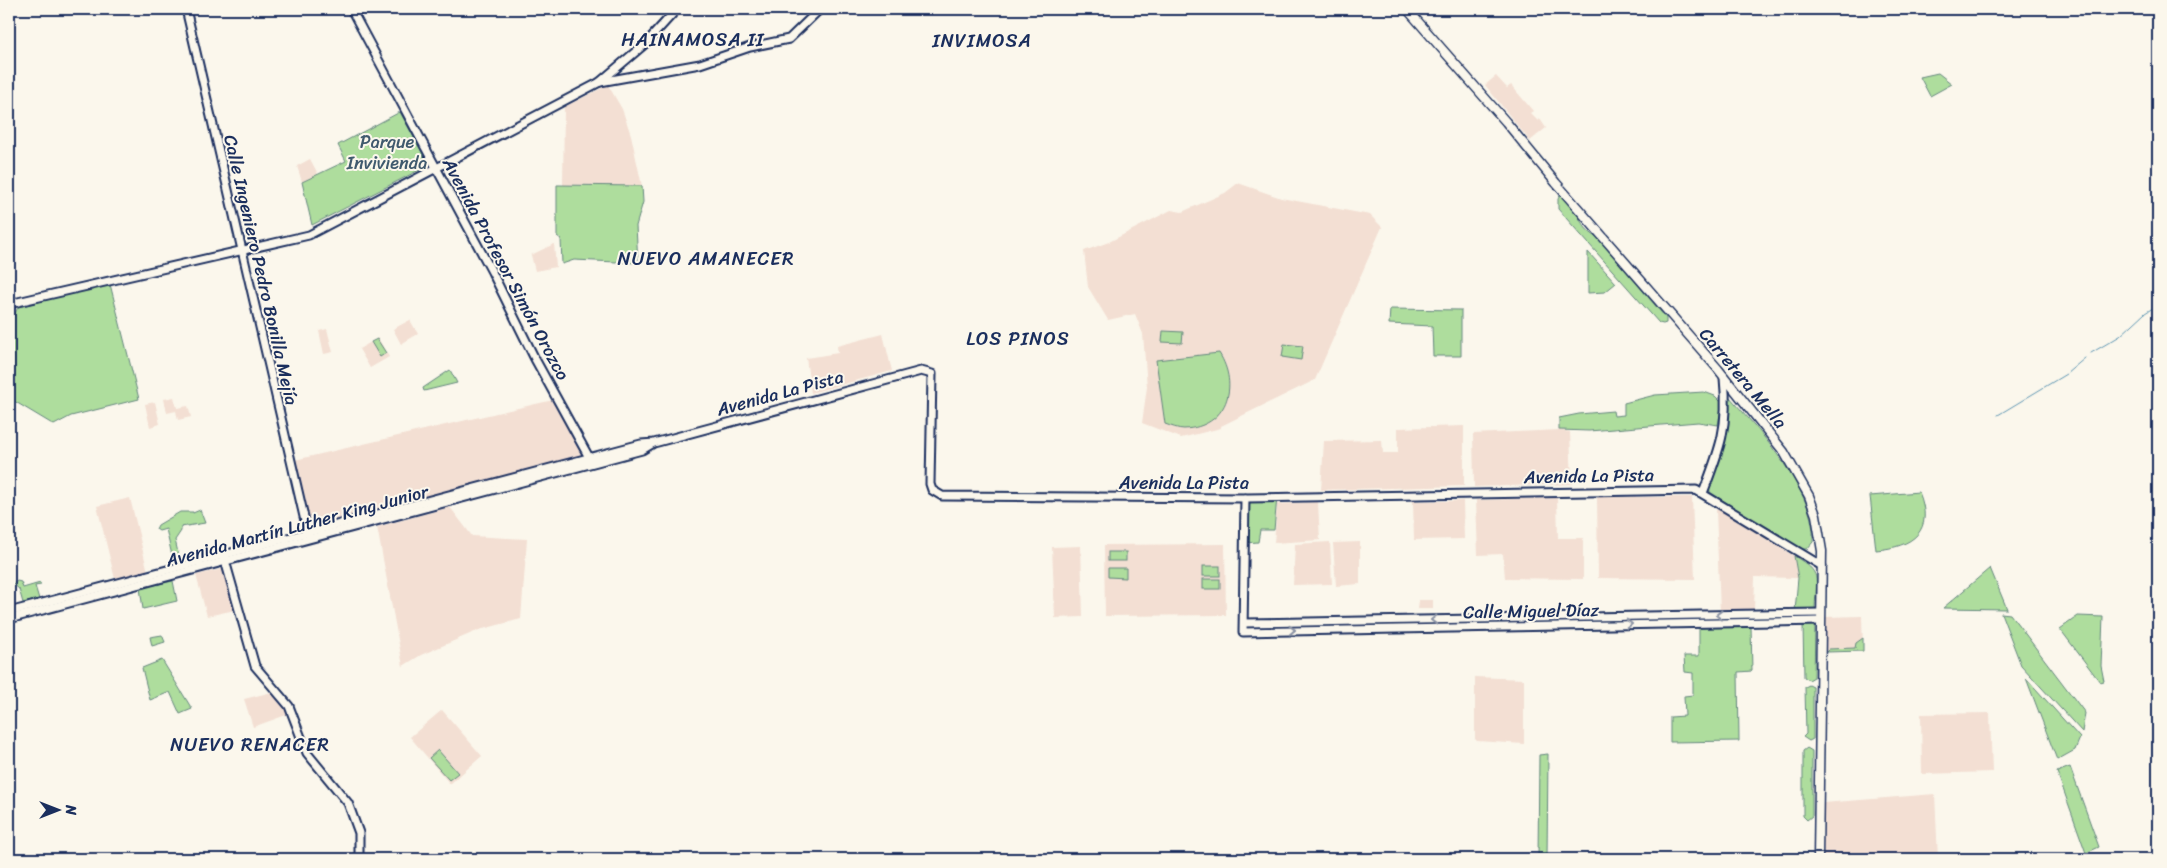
<svg xmlns="http://www.w3.org/2000/svg" width="2167" height="868" viewBox="0 0 2167 868" font-family="Sriracha,sans-serif">
<rect width="100%" height="100%" fill="#fbf7ec"/>
<filter id="ink" filterUnits="userSpaceOnUse"><feTurbulence type="fractalNoise" baseFrequency=".02" numOctaves="2"/><feDisplacementMap in="SourceGraphic" scale="10" xChannelSelector="R" yChannelSelector="G"/><feConvolveMatrix kernelMatrix="1 2 1 2 8 2 1 2 1" color-interpolation-filters="sRGB"/></filter>
<g filter="url(#ink)">
<g fill="#f3dfd3">
<path d="M 1496,76 L 1507,88 L 1511,85 L 1533,111 L 1530,113 L 1538,121 L 1540,119 L 1546,128 L 1530,141 L 1485,85 Z"/>
<path d="M 608,85 L 622,109 L 631,135 L 642,186 L 563,185 L 564,107 Z"/>
<path d="M 310,159 L 318,174 L 302,182 L 297,166 Z"/>
<path d="M 1238,183 L 1281,198 L 1370,215 L 1382,227 L 1315,380 L 1221,426 L 1221,428 L 1181,438 L 1142,423 L 1147,387 L 1143,334 L 1135,314 L 1108,320 L 1088,287 L 1084,251 L 1109,242 L 1171,210 L 1182,212 L 1225,193 Z"/>
<path d="M 554,244 L 556,267 L 535,271 L 531,255 Z"/>
<path d="M 410,320 L 418,334 L 401,344 L 393,329 Z"/>
<path d="M 327,329 L 333,352 L 324,354 L 319,331 Z"/>
<path d="M 883,334 L 892,371 L 811,393 L 806,358 L 838,353 L 837,346 Z"/>
<path d="M 378,338 L 389,357 L 370,368 L 359,349 Z"/>
<path d="M 174,397 L 177,408 L 188,406 L 191,417 L 178,420 L 176,411 L 167,413 L 164,399 Z"/>
<path d="M 553,400 L 583,455 L 310,528 L 295,460 Z"/>
<path d="M 155,402 L 160,424 L 150,427 L 145,404 Z"/>
<path d="M 1464,426 L 1464,486 L 1321,490 L 1324,441 L 1382,440 L 1383,453 L 1398,453 L 1398,428 Z"/>
<path d="M 1559,430 L 1570,432 L 1572,484 L 1474,487 L 1473,434 Z"/>
<path d="M 1597,497 L 1692,497 L 1695,579 L 1598,578 Z"/>
<path d="M 130,498 L 148,572 L 115,579 L 97,506 Z"/>
<path d="M 1557,498 L 1558,538 L 1583,538 L 1583,579 L 1505,578 L 1503,554 L 1478,555 L 1476,500 Z"/>
<path d="M 1413,501 L 1463,501 L 1464,539 L 1414,540 Z"/>
<path d="M 1318,502 L 1320,540 L 1274,543 L 1277,504 Z"/>
<path d="M 450,507 L 472,536 L 527,539 L 521,619 L 479,630 L 421,655 L 403,666 L 377,527 Z"/>
<path d="M 1718,509 L 1794,556 L 1798,578 L 1755,577 L 1754,610 L 1720,612 L 1716,510 Z"/>
<path d="M 1330,542 L 1332,584 L 1293,585 L 1295,544 Z"/>
<path d="M 1360,542 L 1360,584 L 1336,586 L 1333,543 Z"/>
<path d="M 1225,544 L 1226,615 L 1105,616 L 1104,545 Z"/>
<path d="M 1081,546 L 1083,617 L 1055,618 L 1052,547 Z"/>
<path d="M 222,569 L 235,610 L 207,616 L 196,575 Z"/>
<path d="M 1419,600 L 1433,600 L 1433,609 L 1418,609 Z"/>
<path d="M 1862,616 L 1863,651 L 1826,652 L 1825,617 Z"/>
<path d="M 1475,677 L 1524,679 L 1524,744 L 1477,741 L 1475,739 Z"/>
<path d="M 272,692 L 289,714 L 253,727 L 244,699 Z"/>
<path d="M 442,710 L 482,756 L 450,784 L 410,737 Z"/>
<path d="M 1990,713 L 1992,772 L 1922,774 L 1921,714 Z"/>
<path d="M 2158,765 L 2158,859 L 2154,859 Z"/>
<path d="M 1935,794 L 1938,859 L 1823,859 L 1823,803 Z"/>
</g>
<g fill="#aedd9d" stroke="#64867e">
<path d="M 1938,73 L 1952,84 L 1930,96 L 1920,77 Z"/>
<path d="M 400,112 L 429,165 L 312,225 L 302,182 L 346,161 L 338,145 Z"/>
<path d="M 557,185 L 642,186 L 643,202 L 636,226 L 638,263 L 574,260 L 562,264 L 561,239 L 557,236 Z"/>
<path d="M 1561,194 C 1566,200 1574,207 1577,213 C 1581,223 1587,232 1597,237 L 1666,318 L 1666,323 L 1663,324 L 1659,323 L 1558,209 L 1558,199 Z"/>
<path d="M 1588,252 L 1616,283 L 1605,292 L 1588,293 Z"/>
<path d="M 110,284 L 139,399 L 71,416 L 54,425 L 9,398 L 9,368 L 11,363 L 9,326 L 18,307 Z"/>
<path d="M 1390,309 L 1461,310 L 1461,356 L 1433,356 L 1432,326 L 1389,324 Z"/>
<path d="M 1163,331 L 1183,332 L 1182,343 L 1162,342 Z"/>
<path d="M 377,339 L 386,353 L 380,357 L 371,342 Z"/>
<path d="M 1284,344 L 1303,346 L 1301,360 L 1282,357 Z"/>
<path d="M 1219,353 C 1240,386 1227,427 1184,429 C 1178,429 1171,426 1165,424 L 1156,360 Z"/>
<path d="M 450,370 L 457,383 L 424,391 L 423,388 Z"/>
<path d="M 1704,392 L 1715,396 L 1722,403 L 1718,425 L 1698,422 L 1589,431 L 1559,430 L 1559,418 L 1579,414 L 1613,411 L 1614,416 L 1624,415 L 1624,403 L 1655,395 Z"/>
<path d="M 1729,396 C 1759,431 1817,492 1813,542 L 1807,549 L 1798,549 L 1710,492 L 1709,486 L 1726,438 Z"/>
<path d="M 1919,492 C 1935,531 1913,547 1876,550 L 1870,496 Z"/>
<path d="M 1277,497 L 1274,530 L 1260,530 L 1258,542 L 1245,543 L 1245,498 Z"/>
<path d="M 200,510 L 205,523 L 181,527 L 181,531 L 175,540 L 179,557 L 173,560 L 166,529 L 159,531 L 156,529 L 158,525 L 180,512 L 193,512 L 193,513 Z"/>
<rect x="1108" y="552" width="18" height="9"/>
<path d="M 1794,556 C 1823,573 1816,577 1815,608 L 1814,610 L 1795,611 L 1798,578 Z"/>
<rect x="1203" y="566" width="17" height="10"/>
<path d="M 1108,568 L 1126,568 L 1126,578 L 1108,577 Z"/>
<path d="M 1990,568 L 2007,609 L 1943,608 Z"/>
<rect x="1203" y="579" width="17" height="10"/>
<path d="M 17,581 L 21,582 L 23,588 L 40,583 L 41,585 L 35,586 L 39,599 L 23,603 L 19,589 L 13,584 Z"/>
<path d="M 173,581 L 177,601 L 143,609 L 140,588 Z"/>
<path d="M 2001,613 L 2010,614 L 2085,713 L 2082,732 L 2021,665 Z"/>
<path d="M 2078,616 L 2103,617 L 2101,666 L 2104,681 L 2100,682 L 2060,629 Z"/>
<path d="M 1805,623 L 1815,625 L 1814,677 L 1809,680 L 1804,677 L 1803,625 Z"/>
<path d="M 1751,626 L 1752,671 L 1738,672 L 1739,741 L 1670,742 L 1670,717 L 1685,716 L 1684,696 L 1693,695 L 1693,673 L 1685,672 L 1684,656 L 1699,656 L 1699,627 Z"/>
<path d="M 162,635 L 165,642 L 152,646 L 150,637 Z"/>
<path d="M 1863,638 L 1863,651 L 1826,652 L 1829,649 L 1855,648 L 1856,643 Z"/>
<path d="M 162,660 L 192,709 L 180,714 L 170,692 L 150,700 L 142,668 Z"/>
<path d="M 2026,678 L 2080,738 L 2075,750 L 2057,760 Z"/>
<path d="M 1809,685 L 1813,687 L 1813,739 L 1809,741 L 1803,737 L 1806,734 L 1805,687 Z"/>
<path d="M 1807,748 L 1812,751 L 1812,816 L 1807,820 L 1803,816 L 1803,751 Z"/>
<path d="M 438,750 L 458,773 L 449,780 L 429,758 Z"/>
<path d="M 1548,754 L 1547,859 L 1538,859 L 1539,755 Z"/>
<path d="M 2070,767 L 2099,847 L 2086,853 L 2057,772 Z"/>
</g>
<g fill="none" stroke-linecap="round" stroke-linejoin="round">
<g stroke="#5f96b3" stroke-width="1">
<path d="M 2091,353 L 2120,336 L 2145,313 L 2158,305"/>
<path d="M 1998,415 L 2066,374 L 2085,358"/>
</g>
<defs>
<g id="secondary">
<path d="M 186,9 L 308,534"/>
<path d="M 351,9 L 492,272 L 535,359 L 591,461"/>
<path d="M 600,82 L 646,43 L 677,9"/>
<path d="M 9,304 L 309,235 L 600,82 L 700,64 L 750,47 L 789,39 L 820,9"/>
<path d="M 1703,493 C 1720,449 1729,426 1724,378"/>
<path d="M 1245,498 L 1243,632 L 1820,621"/>
<path d="M 224,557 L 255,666 L 289,706 L 307,753 L 348,803 L 359,833 L 359,859"/>
<path d="M 9,612 L 641,444 L 654,443 L 921,371 L 932,374 L 930,484 L 932,490 L 942,496 L 1247,498 L 1696,490 L 1822,566"/>
<path d="M 9,619 L 642,450 L 652,444"/>
<path d="M 1244,623 L 1820,613"/>
</g>
<path id="primary" d="M 1407,9 L 1506,122 L 1556,183 L 1718,369 L 1784,452 L 1809,496 L 1816,515 L 1822,551 L 1818,859"/>
</defs>
<use href="#secondary" stroke="#1b2f5e" stroke-width="11"/>
<use href="#primary" stroke="#1b2f5e" stroke-width="11"/>
<use href="#secondary" stroke="#fbf7ec" stroke-width="7"/>
<use href="#primary" stroke="#fbf7ec" stroke-width="8"/>
</g>
<defs><path id="oneway-chevron" d="M-2-3.5L2.5 0L-2 3.5" fill="none" stroke-width="1.6" stroke-linecap="round" stroke-linejoin="round" transform="scale(1.25)"/></defs>
<g stroke="#8b93a5">
<use href="#oneway-chevron" transform="translate(1719 615) rotate(180)"/>
<use href="#oneway-chevron" transform="translate(1434 620) rotate(179)"/>
<use href="#oneway-chevron" transform="translate(1629 624)"/>
<use href="#oneway-chevron" transform="translate(1292 630) rotate(-2)"/>
</g>
</g>
<g text-anchor="middle" stroke-width="4" stroke-linejoin="round" paint-order="stroke">
<g font-size="18" fill="#405a6e" stroke="#fbf7ec">
<text x="387" y="148">Parque<tspan x="387" dy="21">Invivienda</tspan></text>
</g>
<g font-size="18" fill="#1b2f5e" stroke="#fbf7ec">
<text transform="translate(506 269) rotate(62)" y="6">Avenida Profesor Simón Orozco</text>
<text transform="translate(261 270) rotate(77)" y="6">Calle Ingeniero Pedro Bonilla Mejía</text>
<text transform="translate(1743 378) rotate(50)" y="6">Carretera Mella</text>
<text transform="translate(780 393) rotate(-15)" y="6">Avenida La Pista</text>
<text transform="translate(1589 476) rotate(-1)" y="6">Avenida La Pista</text>
<text x="1184" y="489">Avenida La Pista</text>
<text transform="translate(297 526) rotate(-15)" y="6">Avenida Martín Luther King Junior</text>
<text transform="translate(1531 611) rotate(-1)" y="6">Calle Miguel Díaz</text>
</g>
<g font-size="19" letter-spacing="1" fill="#1b2f5e" stroke="#fbf7ec">
<text x="693" y="46">HAINAMOSA II</text>
<text x="982" y="47">INVIMOSA</text>
<text x="706" y="265">NUEVO AMANECER</text>
<text x="1018" y="345">LOS PINOS</text>
<text x="250" y="751">NUEVO RENACER</text>
</g>
</g>
<rect width="2167" height="868" fill="none" stroke="#fbf7ec" stroke-width="30"/>
<rect x="15" y="15" width="2137" height="838" fill="none" stroke="#1b2f5e" stroke-width="2" filter="url(#ink)"/>
<g transform="translate(58 810) rotate(90)" stroke="#fbf7ec" stroke-width="4" paint-order="stroke">
<path d="M0-4L9 19L0 12L-9 19Z" fill="#1b2f5e"/>
<text y="-8" font-size="14" font-weight="bold" text-anchor="middle" fill="#1b2f5e">N</text>
</g>
</svg>
